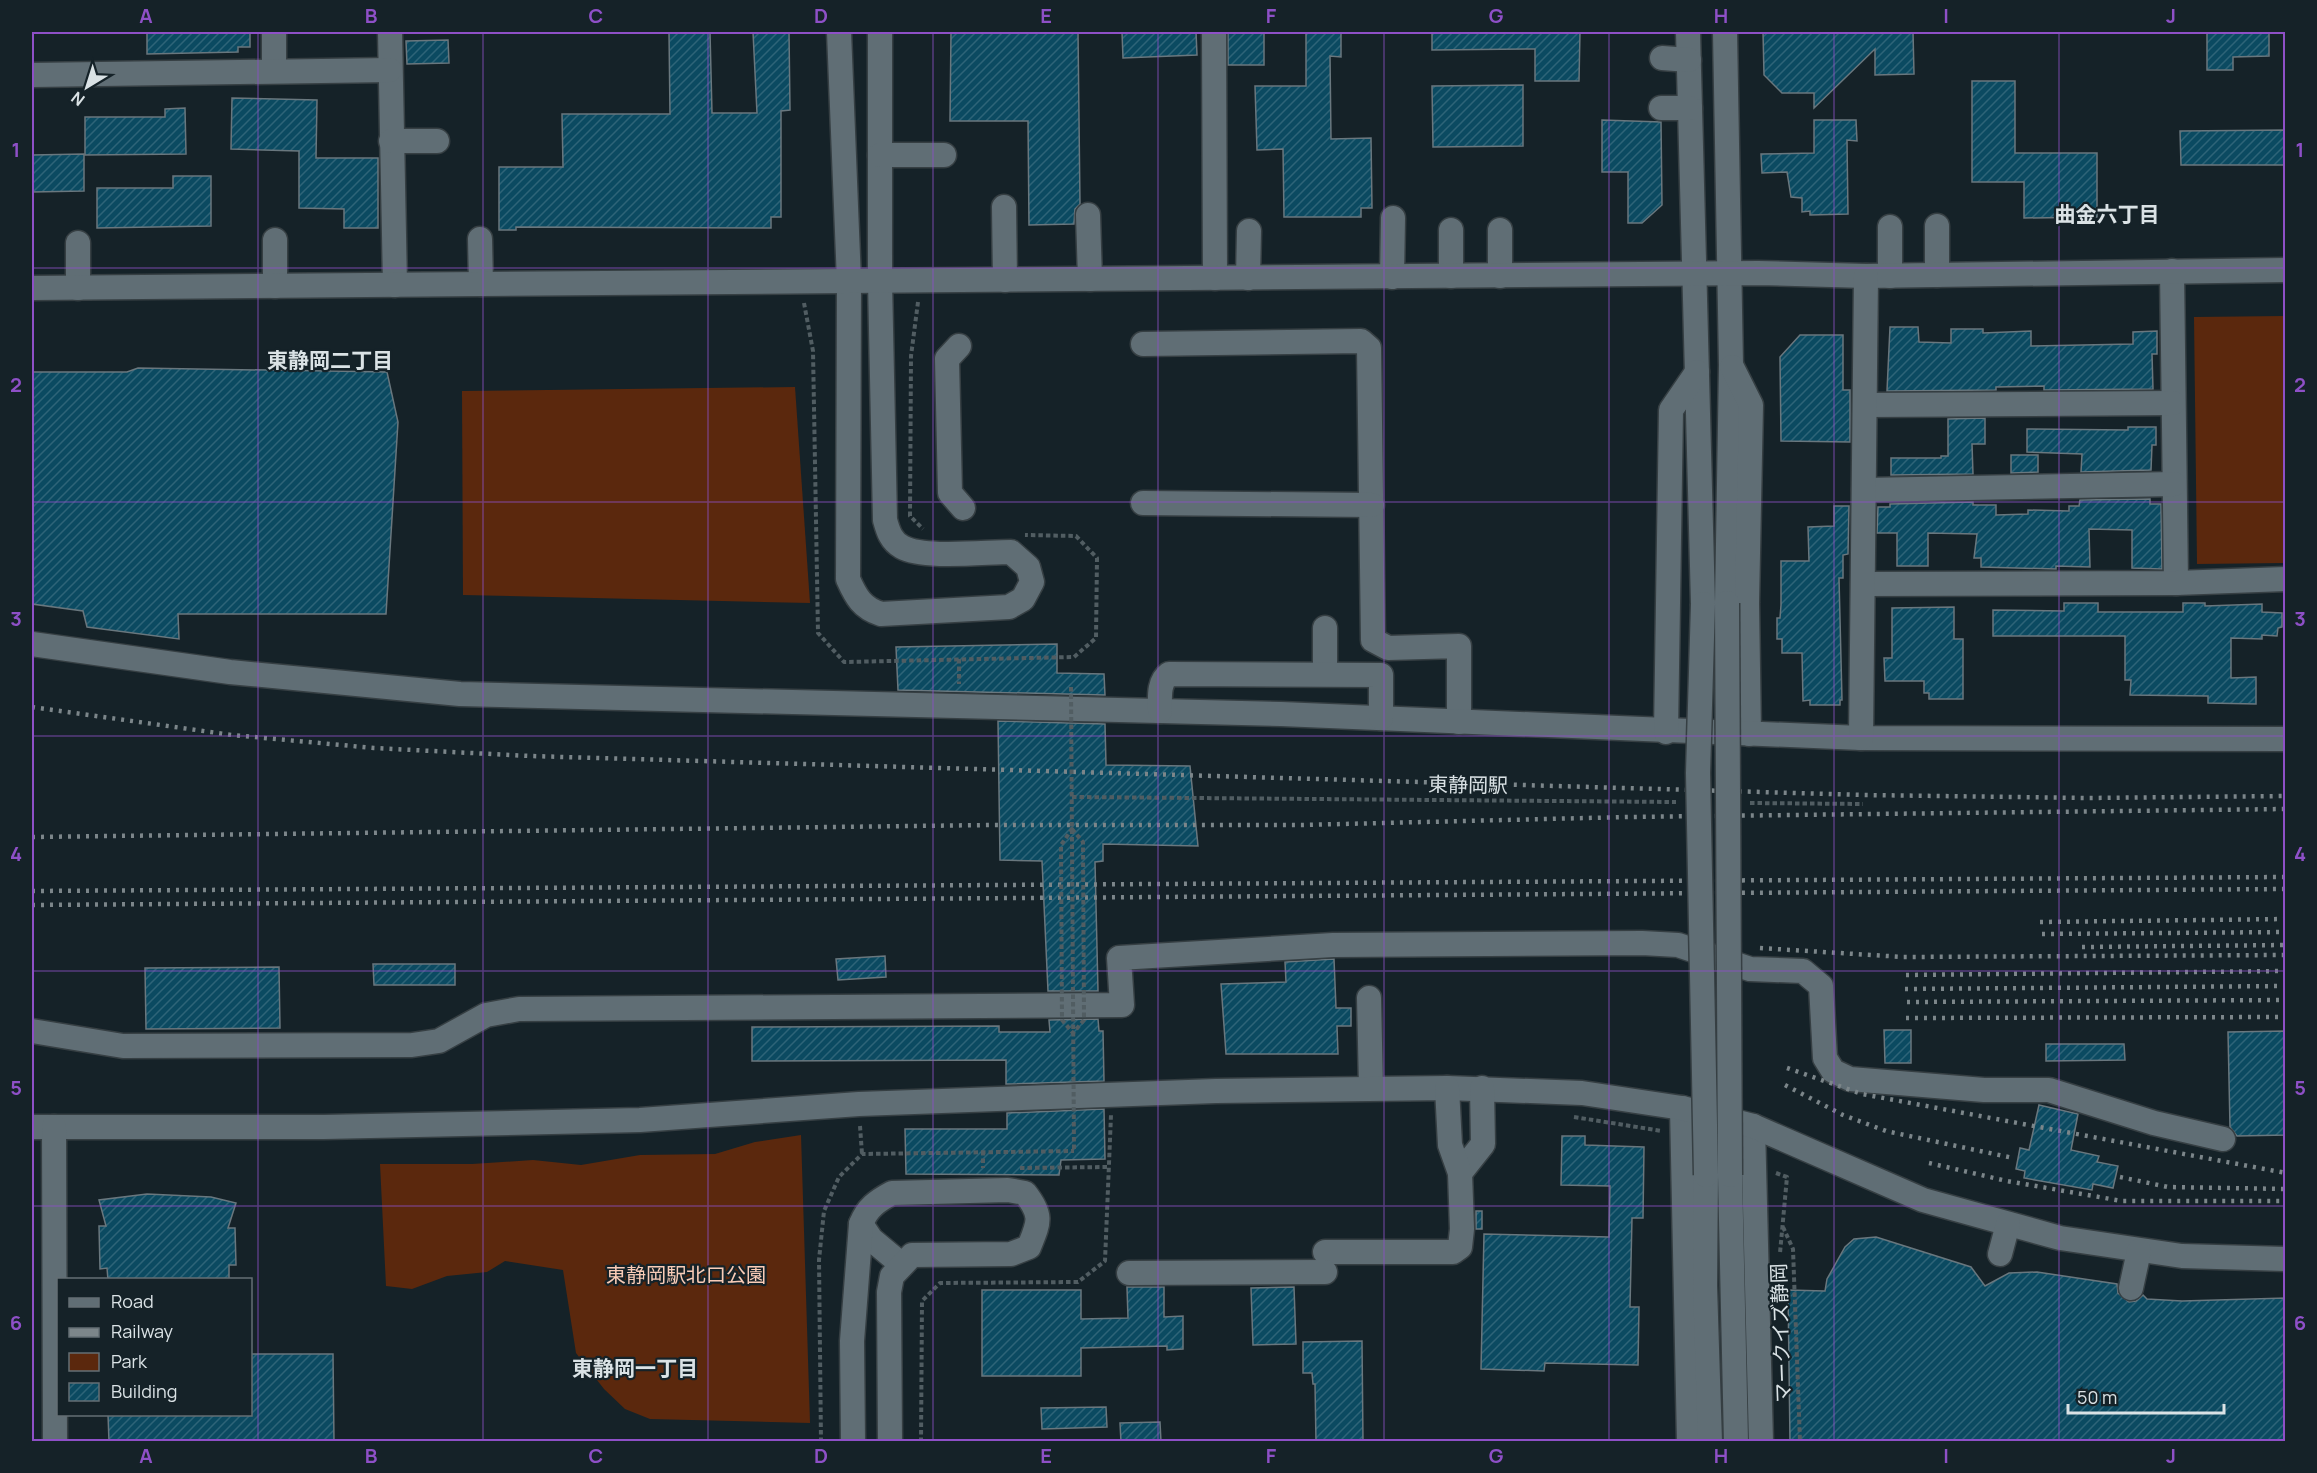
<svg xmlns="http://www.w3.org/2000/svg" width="2317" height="1473" viewBox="0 0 2317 1473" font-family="Manrope,'Noto Sans JP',sans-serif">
<defs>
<pattern id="building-hatch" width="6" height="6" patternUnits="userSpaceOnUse" patternTransform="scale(1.5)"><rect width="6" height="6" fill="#0b4a61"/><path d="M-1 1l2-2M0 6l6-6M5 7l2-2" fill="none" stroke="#2e6478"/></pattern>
</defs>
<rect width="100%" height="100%" fill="#152228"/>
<g fill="#5b280d">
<path d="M 2285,316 L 2285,563 L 2197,564 L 2194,317 Z"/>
<path d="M 795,387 L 810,603 L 463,595 L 462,391 Z"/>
<path d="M 801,1135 L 810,1423 L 650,1419 L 625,1409 L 604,1389 L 576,1353 L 563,1270 L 505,1261 L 487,1272 L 447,1276 L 412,1289 L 386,1286 L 380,1164 L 472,1164 L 533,1160 L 581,1165 L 640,1155 L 715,1154 L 755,1142 Z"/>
</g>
<g fill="url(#building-hatch)" stroke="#69777e" stroke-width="1.5">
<path d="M 147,32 L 250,32 L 250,47 L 238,47 L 238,52 L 147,54 Z"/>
<path d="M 669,32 L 710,32 L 712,113 L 757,113 L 753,32 L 789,32 L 790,110 L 781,111 L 781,217 L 771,217 L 771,228 L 516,227 L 516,230 L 499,230 L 499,167 L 563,167 L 562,114 L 670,114 Z"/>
<path d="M 951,32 L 1078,32 L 1080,204 L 1075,209 L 1074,224 L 1029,225 L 1028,121 L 950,121 Z"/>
<path d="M 1122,32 L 1196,32 L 1197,55 L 1123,58 Z"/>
<rect x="1228" y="32" width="36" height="33"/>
<path d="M 1306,32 L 1341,32 L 1341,57 L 1330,56 L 1331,139 L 1371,138 L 1372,208 L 1361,208 L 1361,217 L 1284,217 L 1283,149 L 1257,150 L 1255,86 L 1306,86 Z"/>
<path d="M 1432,32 L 1580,32 L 1579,81 L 1535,81 L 1535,49 L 1432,50 Z"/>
<path d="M 1763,32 L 1913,32 L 1914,74 L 1875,75 L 1875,49 L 1814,108 L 1814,93 L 1782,93 L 1764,75 Z"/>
<path d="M 2207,32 L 2269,32 L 2269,56 L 2233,57 L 2233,70 L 2207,70 Z"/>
<path d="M 448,40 L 449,63 L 407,64 L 406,41 Z"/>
<path d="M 1972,81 L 2015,81 L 2015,153 L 2097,153 L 2097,217 L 2024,218 L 2024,182 L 1972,182 Z"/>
<path d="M 1523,85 L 1523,146 L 1433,147 L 1432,86 Z"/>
<path d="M 232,98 L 317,100 L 316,158 L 378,158 L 378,228 L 344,228 L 344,209 L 299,208 L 299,151 L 231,149 Z"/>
<path d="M 185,108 L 186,154 L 85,155 L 85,117 L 165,117 L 165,109 Z"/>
<path d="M 1602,120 L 1661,122 L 1662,205 L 1642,223 L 1628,223 L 1628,172 L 1602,172 Z"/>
<path d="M 1814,120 L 1856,120 L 1857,141 L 1847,140 L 1848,214 L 1810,215 L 1810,211 L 1802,212 L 1802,198 L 1791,197 L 1787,172 L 1762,173 L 1761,154 L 1814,153 Z"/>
<path d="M 2286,130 L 2286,165 L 2181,165 L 2180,131 Z"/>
<path d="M 84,154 L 84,191 L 32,192 L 32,155 Z"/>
<path d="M 173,176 L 211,176 L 211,226 L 97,228 L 97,188 L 173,188 Z"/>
<path d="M 1890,327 L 1918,327 L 1919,342 L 1951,343 L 1951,329 L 1983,329 L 1983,333 L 2031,331 L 2031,346 L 2133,344 L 2133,332 L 2157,331 L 2157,354 L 2152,354 L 2153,389 L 2044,390 L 2044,386 L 1996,387 L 1996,390 L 1887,391 Z"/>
<path d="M 1800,335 L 1843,335 L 1843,390 L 1850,390 L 1850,442 L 1781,441 L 1780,357 Z"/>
<path d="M 138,368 L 387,372 L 398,422 L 386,614 L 178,614 L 179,639 L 87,627 L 83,611 L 32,604 L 32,372 L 127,372 Z"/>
<path d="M 1985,418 L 1985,444 L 1972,444 L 1973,474 L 1891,475 L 1891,458 L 1941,458 L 1941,456 L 1948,456 L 1948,419 Z"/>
<path d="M 2128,427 L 2156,427 L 2156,445 L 2152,445 L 2151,470 L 2081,472 L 2082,454 L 2027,452 L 2027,429 L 2128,430 Z"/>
<path d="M 2011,455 L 2038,455 L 2038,472 L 2011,473 Z"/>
<path d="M 2150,499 L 2150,504 L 2161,504 L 2162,569 L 2132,568 L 2132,530 L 2089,529 L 2090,567 L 2056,566 L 2056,569 L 1981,567 L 1981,558 L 1974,558 L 1977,534 L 1928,533 L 1928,566 L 1897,566 L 1897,533 L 1877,533 L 1878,507 L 1890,507 L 1890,504 L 1973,502 L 1973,505 L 1996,505 L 1996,515 L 2028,514 L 2028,510 L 2069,511 L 2069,506 L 2079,506 L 2080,500 Z"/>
<path d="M 1834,506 L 1849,506 L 1848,554 L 1843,555 L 1843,578 L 1839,578 L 1842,700 L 1840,700 L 1840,705 L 1810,705 L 1810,700 L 1803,701 L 1802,653 L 1782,653 L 1782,639 L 1777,639 L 1777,618 L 1780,618 L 1781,605 L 1781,561 L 1809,561 L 1808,527 L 1834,526 Z"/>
<path d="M 2064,603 L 2098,603 L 2098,612 L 2183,612 L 2183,603 L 2205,603 L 2205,606 L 2262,604 L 2262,612 L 2282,613 L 2282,627 L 2278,628 L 2277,636 L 2262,635 L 2262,639 L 2231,638 L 2231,678 L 2256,677 L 2256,704 L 2208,703 L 2208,696 L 2130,695 L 2131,680 L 2125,680 L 2125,636 L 1993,636 L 1993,610 L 2064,611 Z"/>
<path d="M 1954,607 L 1954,639 L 1963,639 L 1963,699 L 1929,699 L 1929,693 L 1924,693 L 1924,681 L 1885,681 L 1884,658 L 1892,658 L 1892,608 Z"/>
<path d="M 1057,644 L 1057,673 L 1104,674 L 1105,695 L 898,690 L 896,647 Z"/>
<path d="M 998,721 L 1105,724 L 1106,765 L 1190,766 L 1198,846 L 1103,844 L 1103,861 L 1095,862 L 1098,991 L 1048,991 L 1042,861 L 1000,860 Z"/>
<path d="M 885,956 L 886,977 L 838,980 L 836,959 Z"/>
<path d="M 1334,959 L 1336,1008 L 1351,1008 L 1351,1026 L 1337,1026 L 1338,1054 L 1226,1054 L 1221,984 L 1286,982 L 1285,962 Z"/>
<path d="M 373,964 L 455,964 L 455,985 L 374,985 Z"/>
<path d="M 279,967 L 280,1028 L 146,1029 L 145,968 Z"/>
<path d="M 1098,1019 L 1099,1031 L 1103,1031 L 1104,1081 L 1006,1084 L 1006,1060 L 752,1061 L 752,1027 L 999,1026 L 999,1032 L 1050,1032 L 1049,1020 Z"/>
<path d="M 1884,1030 L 1911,1030 L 1911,1063 L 1885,1063 Z"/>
<path d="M 2286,1031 L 2286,1135 L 2237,1136 L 2230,1127 L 2228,1032 Z"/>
<path d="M 2046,1044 L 2124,1044 L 2125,1060 L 2046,1061 Z"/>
<path d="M 2039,1105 L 2078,1114 L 2071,1150 L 2099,1156 L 2097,1162 L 2118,1166 L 2113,1188 L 2093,1184 L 2092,1190 L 2024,1178 L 2025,1171 L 2016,1169 L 2020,1148 L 2029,1150 Z"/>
<path d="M 1104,1109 L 1105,1159 L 1061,1160 L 1059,1175 L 906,1174 L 905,1129 L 1007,1129 L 1007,1113 Z"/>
<path d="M 1562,1136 L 1585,1136 L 1585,1145 L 1644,1147 L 1643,1218 L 1632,1218 L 1630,1307 L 1639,1307 L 1638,1365 L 1545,1363 L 1544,1371 L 1481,1369 L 1484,1234 L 1609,1237 L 1610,1186 L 1561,1185 Z"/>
<path d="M 147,1194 L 211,1197 L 236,1203 L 228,1228 L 235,1228 L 236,1265 L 229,1265 L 229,1280 L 108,1280 L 107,1268 L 100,1269 L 99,1226 L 106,1226 L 99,1200 Z"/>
<rect x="1476" y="1211" width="6" height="18"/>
<path d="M 1876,1237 L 1971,1267 L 1985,1286 L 2009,1273 L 2037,1272 L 2117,1284 L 2118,1293 L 2129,1302 L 2136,1301 L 2143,1295 L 2147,1299 L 2182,1301 L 2286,1298 L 2286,1442 L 1790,1442 L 1788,1290 L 1825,1291 L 1827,1279 L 1845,1247 L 1854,1239 Z"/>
<path d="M 1127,1287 L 1164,1287 L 1164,1317 L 1183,1316 L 1183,1349 L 1167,1350 L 1167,1346 L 1081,1348 L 1081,1376 L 982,1376 L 982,1290 L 1081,1290 L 1081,1319 L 1128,1318 Z"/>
<path d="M 1294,1287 L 1296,1344 L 1253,1345 L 1251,1288 Z"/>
<path d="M 1362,1341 L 1363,1442 L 1316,1442 L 1315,1384 L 1313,1384 L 1312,1373 L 1303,1373 L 1303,1342 Z"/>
<path d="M 250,1354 L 333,1354 L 334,1442 L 109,1442 L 108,1414 L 250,1414 Z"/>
<path d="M 1106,1407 L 1107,1427 L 1042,1429 L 1041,1408 Z"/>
<path d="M 1160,1422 L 1161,1442 L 1121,1442 L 1120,1423 Z"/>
</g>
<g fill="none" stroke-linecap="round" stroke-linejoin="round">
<defs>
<g id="minor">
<path d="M 274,32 L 274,71"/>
<path d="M 390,32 L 395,285"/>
<path d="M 839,32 L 849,281 L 848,579 C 856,597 862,608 881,614 L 1009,607 L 1023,599 L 1032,582 L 1028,567 L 1011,552 C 985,552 923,559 902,547 C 891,541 888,531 885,520 L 880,281 L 880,32"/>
<path d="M 1214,32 L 1215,278"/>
<path d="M 1688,32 L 1703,604"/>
<path d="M 1725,32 L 1731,365 L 1727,603"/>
<path d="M 1662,58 L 1689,60"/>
<path d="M 32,75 L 390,70"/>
<path d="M 1661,108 L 1690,108"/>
<path d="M 391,141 L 437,141"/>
<path d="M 880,155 L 944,155"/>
<path d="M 1004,207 L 1005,280"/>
<path d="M 1088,215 L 1090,279"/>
<path d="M 1937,226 L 1937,275"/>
<path d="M 1890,227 L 1890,276"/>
<path d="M 480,239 L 481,284"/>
<path d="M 78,243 L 78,288"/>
<path d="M 2172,271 L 2176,583"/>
<path d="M 1451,276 L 1451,230"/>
<path d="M 1500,276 L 1500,230"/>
<path d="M 1392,277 L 1393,218"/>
<path d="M 1248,278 L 1249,231"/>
<path d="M 275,286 L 275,240"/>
<path d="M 32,288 L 1758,273 L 1866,276 L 2286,270"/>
<path d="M 1143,344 L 1361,341 L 1369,348 L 1373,640 L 1388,648 L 1459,646 L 1459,722"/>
<path d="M 959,346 L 947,359 L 950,493 L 963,508"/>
<path d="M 1732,367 L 1751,405 L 1747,603 L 1749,734"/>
<path d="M 1865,405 L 2173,403"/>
<path d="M 1864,490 L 2174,484"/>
<path d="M 1143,503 L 1372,505"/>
<path d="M 1863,584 L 2176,583 L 2286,579"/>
<path d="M 32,644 L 230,672 L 460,694 L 1281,714 L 1861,738 L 2286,739"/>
<path d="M 1325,674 L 1325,628"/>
<path d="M 1160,711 C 1160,698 1158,682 1169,674 L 1381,675 L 1381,718"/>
<path d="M 1666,732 L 1671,410 L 1697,372"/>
<path d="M 1861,738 L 1866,276"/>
<path d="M 1369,998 L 1371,1087"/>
<path d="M 32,1031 L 123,1046 L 412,1045 L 439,1041 L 486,1015 L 519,1009 L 1122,1005 L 1119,958 L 1333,945 L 1642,943 L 1678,945 L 1750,969 L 1803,971 L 1821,986 L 1825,1058 L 1833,1071 L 1850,1079 L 1984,1090 L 2049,1090 L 2154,1123 L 2223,1139"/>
<path d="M 1682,1108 L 1689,1442"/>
<path d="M 1753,1126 L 1761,1442"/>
<path d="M 32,1127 L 324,1127 L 640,1120 L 859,1104 L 1216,1091 L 1447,1088 L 1582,1093 L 1682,1108 L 1753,1126 L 1923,1200 L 2060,1238 L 2182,1256 L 2286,1259"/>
<path d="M 54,1127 L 55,1442"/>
<path d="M 1460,1173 L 1483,1144 L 1482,1088"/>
<path d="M 1706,1175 L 1705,1286 L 1710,1442"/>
<path d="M 1730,1175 L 1736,1442"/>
<path d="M 861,1224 L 871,1239 L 901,1264"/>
<path d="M 1325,1252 L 1453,1252 L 1460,1247 L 1462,1229 L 1460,1173 L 1450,1145 L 1447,1088"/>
<path d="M 2000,1254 L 2008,1224"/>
<path d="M 1129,1273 L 1325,1272"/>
<path d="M 2131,1288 L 2139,1251"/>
<path d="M 853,1442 L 852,1341 L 861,1224 C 867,1208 877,1201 892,1193 L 1008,1190 L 1025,1193 C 1043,1216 1039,1222 1029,1247 L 1011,1254 L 912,1255 L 892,1276 L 889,1292 L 890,1442"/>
</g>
</defs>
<use href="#minor" stroke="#363f43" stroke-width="27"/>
<g stroke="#515d62" stroke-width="4" stroke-dasharray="4.5 3" stroke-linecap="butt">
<path d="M 918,302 L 911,356 L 910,516 L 923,529"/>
<path d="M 804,303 L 813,351 L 818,633 L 844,662 L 1074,657 L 1096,638 L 1097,558 L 1076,536 L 1025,535"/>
<path d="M 959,659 L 959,684"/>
<path d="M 1072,797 L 1676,802"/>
<path d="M 1750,803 L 1863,804"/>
<path d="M 1574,1117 L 1662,1131"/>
<path d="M 860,1126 L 862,1154"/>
<path d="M 983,1151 L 983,1168"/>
<path d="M 1020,1168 L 1110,1167"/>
<path d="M 1776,1173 L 1787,1177 L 1780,1253"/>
<path d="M 1783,1227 L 1793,1249 L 1800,1442"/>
<path d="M 821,1442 L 819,1260 L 824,1211 L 839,1177 L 862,1154 L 1074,1151"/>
<path d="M 921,1442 L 922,1301 L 940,1283 L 1078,1282 L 1105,1261 L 1111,1115"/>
</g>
<use href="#minor" stroke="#606e75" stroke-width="24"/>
<g stroke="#7c868a" stroke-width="4.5" stroke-dasharray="3 6" stroke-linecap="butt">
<path d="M 32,707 L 232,735 L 374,748 L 530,756 L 1864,795 L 2088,798 L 2286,796"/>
<path d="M 32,837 L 991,825 L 1302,825 L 1627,817 L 2286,809"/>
<path d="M 32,891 L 2286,877"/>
<path d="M 32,905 L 2286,889"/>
<path d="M 2040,922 L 2286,919"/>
<path d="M 2042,934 L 2286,932"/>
<path d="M 2082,947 L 2286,945"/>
<path d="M 1760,948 L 1903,957 L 2286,955"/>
<path d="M 1906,975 L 2286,971"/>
<path d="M 1905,989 L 2286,986"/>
<path d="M 1907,1002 L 2286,1000"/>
<path d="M 1906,1018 L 2286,1017"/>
<path d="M 1787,1068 L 1862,1094 L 2286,1173"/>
<path d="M 1785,1085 L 1843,1115 L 1886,1131 L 2013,1158"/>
<path d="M 1929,1163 L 2007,1181 L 2122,1201 L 2286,1201"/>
<path d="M 2120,1177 L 2168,1187 L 2286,1189"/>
</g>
<defs>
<g id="minor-bridge">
<path d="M 1727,603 L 1730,1175"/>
<path d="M 1703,604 L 1698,773 L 1706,1175"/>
</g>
</defs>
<use href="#minor-bridge" stroke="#363f43" stroke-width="27" stroke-linecap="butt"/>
<g stroke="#515d62" stroke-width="4" stroke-dasharray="4.5 3" stroke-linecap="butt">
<path d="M 1071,687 L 1074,1151"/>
<path d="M 1072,829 L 1083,842 L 1084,1020 L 1073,1033 L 1062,1020 L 1061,845 Z"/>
</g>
<use href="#minor-bridge" stroke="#606e75" stroke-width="24"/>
</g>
<path fill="none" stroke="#8e50c7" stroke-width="1.5" stroke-opacity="0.55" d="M 258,32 L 258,1442M 483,32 L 483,1442M 708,32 L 708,1442M 933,32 L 933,1442M 1158,32 L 1158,1442M 1384,32 L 1384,1442M 1609,32 L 1609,1442M 1834,32 L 1834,1442M 2059,32 L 2059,1442M 32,268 L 2286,268M 32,502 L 2286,502M 32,736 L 2286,736M 32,971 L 2286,971M 32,1206 L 2286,1206"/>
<g text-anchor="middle" stroke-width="4.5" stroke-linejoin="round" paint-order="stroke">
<g font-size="20" fill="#dae2e5" stroke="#152228">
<text transform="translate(1468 785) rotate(1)" y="7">東静岡駅</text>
<text transform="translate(1781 1333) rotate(-92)" y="7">マークイズ静岡</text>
</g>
<g font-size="20" fill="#f9ccb7" stroke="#152228">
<text x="686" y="1282">東静岡駅北口公園</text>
</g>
<g font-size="21" font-weight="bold" fill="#dae2e5" stroke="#152228">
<text x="2107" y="222">曲金六丁目</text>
<text x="330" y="368">東静岡二丁目</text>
<text x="635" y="1376">東静岡一丁目</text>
</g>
</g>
<rect width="2317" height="1473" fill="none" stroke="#152228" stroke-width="66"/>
<rect x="57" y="1278" width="195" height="138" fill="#152228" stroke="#646f74" stroke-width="1.5"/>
<rect x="69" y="1298" width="30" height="9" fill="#606e75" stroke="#646f74" stroke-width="1.5"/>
<text x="111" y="1308" font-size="18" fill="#dae2e5">Road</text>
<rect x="69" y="1328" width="30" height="9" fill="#7c868a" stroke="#646f74" stroke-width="1.5"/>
<text x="111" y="1338" font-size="18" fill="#dae2e5">Railway</text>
<rect x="69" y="1353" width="30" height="18" fill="#5b280d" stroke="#646f74" stroke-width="1.5"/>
<text x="111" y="1368" font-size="18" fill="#dae2e5">Park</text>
<rect x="69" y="1383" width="30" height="18" fill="url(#building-hatch)" stroke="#646f74" stroke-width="1.5"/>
<text x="111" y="1398" font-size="18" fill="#dae2e5">Building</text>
<g transform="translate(87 87) rotate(218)" stroke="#152228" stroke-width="4.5" paint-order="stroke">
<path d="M0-4.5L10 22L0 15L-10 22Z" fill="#dae2e5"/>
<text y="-9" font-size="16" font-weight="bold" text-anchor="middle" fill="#dae2e5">N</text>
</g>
<path d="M2068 1404v9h156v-9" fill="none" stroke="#dae2e5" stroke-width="3"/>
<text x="2077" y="1404" font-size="18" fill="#dae2e5" stroke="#152228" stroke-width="4.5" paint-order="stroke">50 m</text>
<rect x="33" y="33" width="2251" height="1407" fill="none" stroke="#8e50c7" stroke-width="2"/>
<g font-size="20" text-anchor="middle" font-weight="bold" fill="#8e50c7">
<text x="146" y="23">A</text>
<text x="371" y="23">B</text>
<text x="596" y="23">C</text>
<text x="821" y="23">D</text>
<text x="1046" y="23">E</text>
<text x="1271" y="23">F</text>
<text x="1496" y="23">G</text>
<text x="1721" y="23">H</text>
<text x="1946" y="23">I</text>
<text x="2171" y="23">J</text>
<text x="16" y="157">1</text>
<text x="2300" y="157">1</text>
<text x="16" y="392">2</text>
<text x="2300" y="392">2</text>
<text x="16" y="626">3</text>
<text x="2300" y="626">3</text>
<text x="16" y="861">4</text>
<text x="2300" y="861">4</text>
<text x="16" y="1095">5</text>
<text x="2300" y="1095">5</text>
<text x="16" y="1330">6</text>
<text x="2300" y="1330">6</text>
<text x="146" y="1463">A</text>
<text x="371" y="1463">B</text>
<text x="596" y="1463">C</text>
<text x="821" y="1463">D</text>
<text x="1046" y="1463">E</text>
<text x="1271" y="1463">F</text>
<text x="1496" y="1463">G</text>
<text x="1721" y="1463">H</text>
<text x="1946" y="1463">I</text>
<text x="2171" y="1463">J</text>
</g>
</svg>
